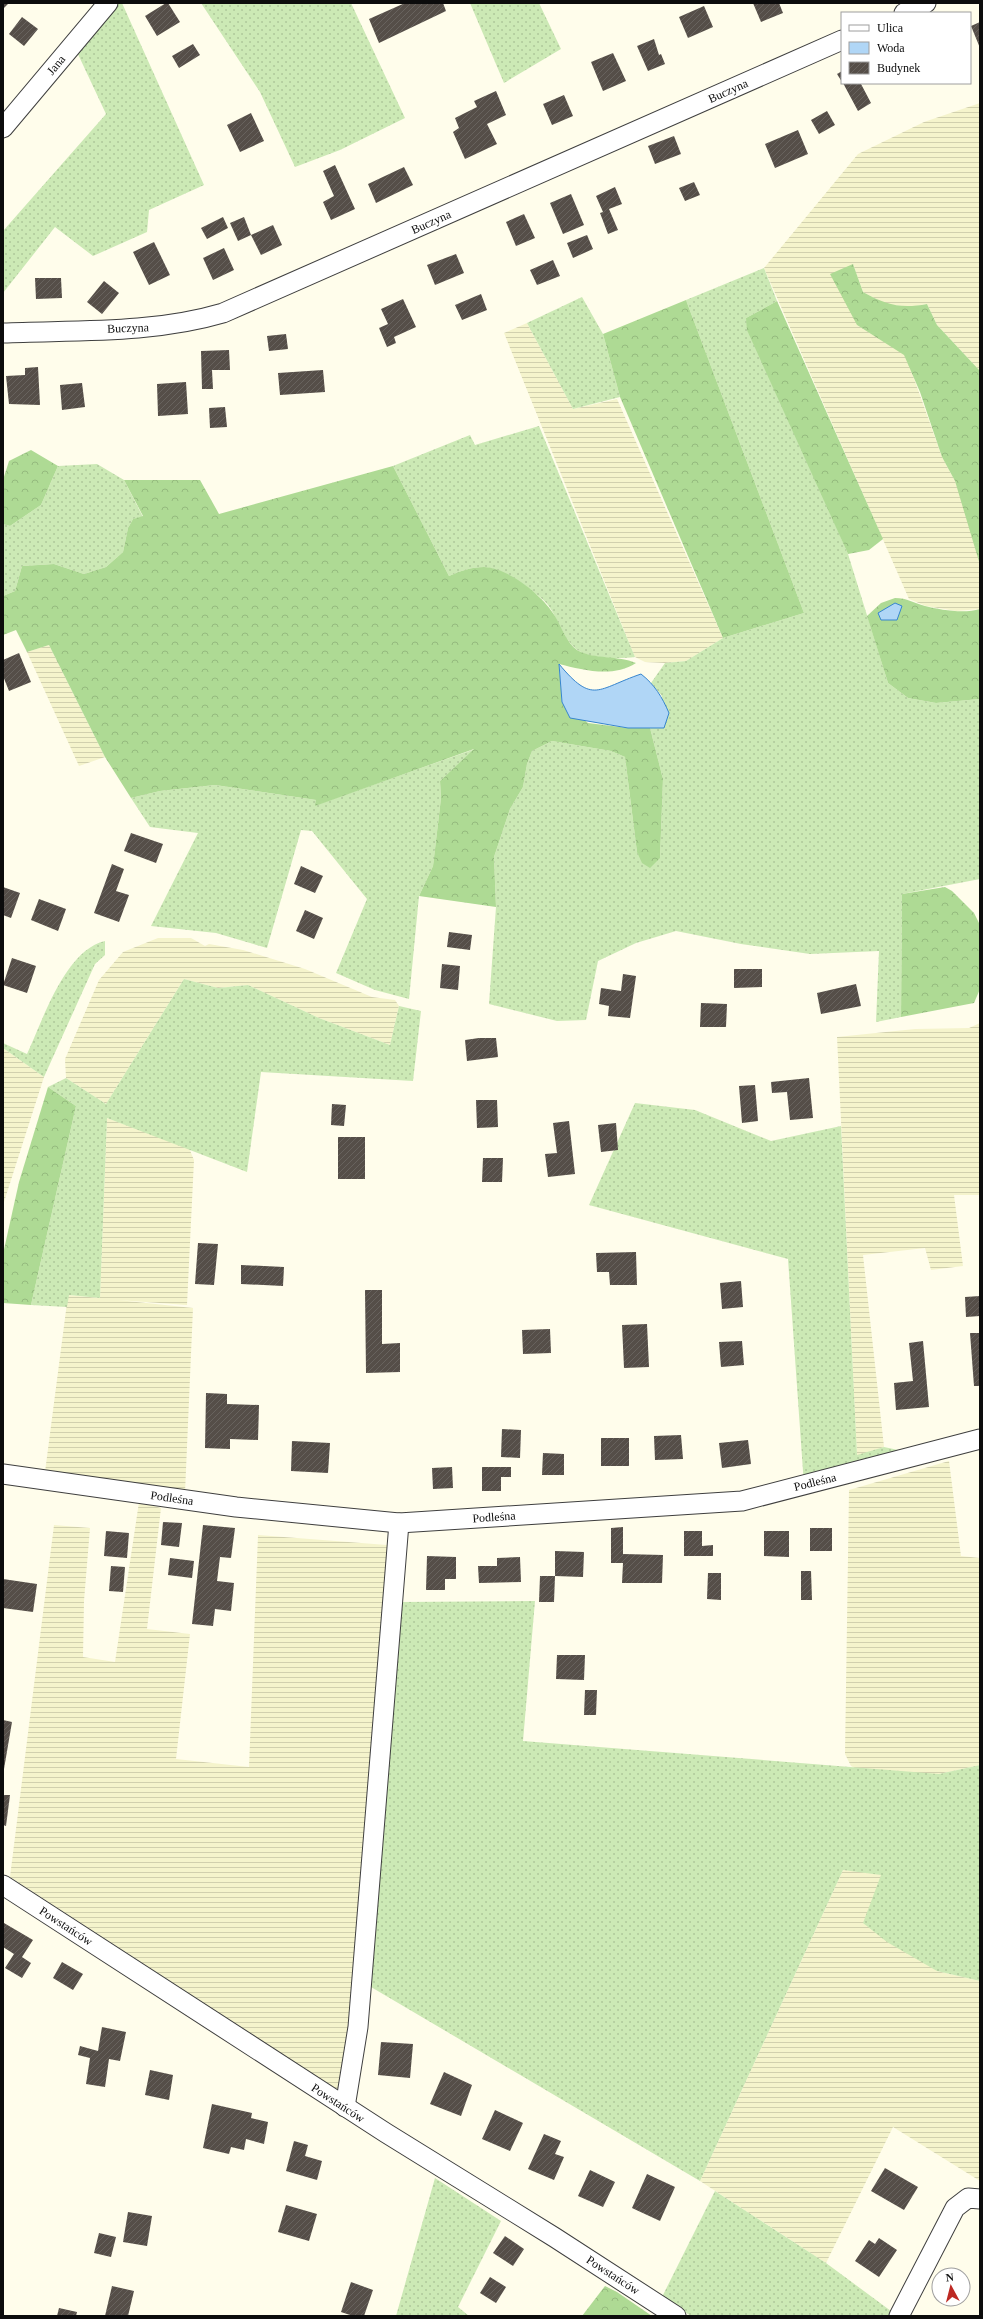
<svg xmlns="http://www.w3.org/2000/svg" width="983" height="2319" viewBox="0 0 983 2319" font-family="'Times New Roman',serif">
<defs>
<pattern id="farmland-rules" width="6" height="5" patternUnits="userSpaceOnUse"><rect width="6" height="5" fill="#f5f4cc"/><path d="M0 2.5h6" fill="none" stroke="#d1d0ae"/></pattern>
<pattern id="grass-dots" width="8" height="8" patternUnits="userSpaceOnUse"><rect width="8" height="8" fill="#cce9b5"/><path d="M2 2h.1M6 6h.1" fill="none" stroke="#aec79a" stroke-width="1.8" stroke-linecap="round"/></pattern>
<pattern id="forest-crowns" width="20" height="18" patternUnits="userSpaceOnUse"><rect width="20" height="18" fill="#aeda94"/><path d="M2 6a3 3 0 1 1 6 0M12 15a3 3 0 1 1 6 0" fill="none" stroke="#94ba7e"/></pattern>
<pattern id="building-hatch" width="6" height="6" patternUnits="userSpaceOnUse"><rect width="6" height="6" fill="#554e48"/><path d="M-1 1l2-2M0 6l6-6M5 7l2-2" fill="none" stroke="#68635e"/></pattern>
</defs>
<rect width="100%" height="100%" fill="#fffdeb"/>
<g fill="url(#farmland-rules)">
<path d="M 980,103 L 980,371 L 937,325 L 927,304 L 910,307 L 885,304 L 863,292 L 853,264 L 857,325 L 904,354 L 911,370 L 942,457 L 955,481 L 964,505 L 980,565 L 980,609 L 956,611 L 926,606 L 909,599 L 764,268 L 858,154 L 924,122 Z"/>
<path d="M 527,323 L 573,409 L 617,399 L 723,638 L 686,661 L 665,663 L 645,662 L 635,657 L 504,333 Z"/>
<path d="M 49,645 L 105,757 L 79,766 L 27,652 Z"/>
<path d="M 158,938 L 191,938 L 205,946 L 209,944 L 243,950 L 305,969 L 372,997 L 395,1000 L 399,1006 L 390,1045 L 319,1018 L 248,985 L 218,988 L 184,979 L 106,1104 L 66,1078 L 65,1059 L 99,980 L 123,952 Z"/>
<path d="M 980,1023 L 980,1195 L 954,1195 L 963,1266 L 931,1270 L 925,1248 L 863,1255 L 884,1447 L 857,1456 L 837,1037 L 915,1029 L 969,1028 Z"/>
<path d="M 3,1048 L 44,1077 L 3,1205 Z"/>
<path d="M 107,1118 L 189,1148 L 194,1160 L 187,1305 L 118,1300 L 193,1308 L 185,1493 L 45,1472 L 68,1295 L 100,1298 Z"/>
<path d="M 949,1461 L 961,1556 L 980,1558 L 980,1765 L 926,1777 L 864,1773 L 851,1766 L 845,1754 L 849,1490 Z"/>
<path d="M 139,1502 L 161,1508 L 147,1629 L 190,1634 L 176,1759 L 249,1767 L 258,1535 L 387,1545 L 384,1629 L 349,2051 L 338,2090 L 10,1877 L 54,1525 L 90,1528 L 84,1601 L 83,1657 L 115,1662 Z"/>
<path d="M 843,1870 L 881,1874 L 937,1971 L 980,1981 L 980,2181 L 893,2127 L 826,2263 L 700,2181 Z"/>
</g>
<g fill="url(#grass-dots)">
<path d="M 95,3 L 122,3 L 204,185 L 149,210 L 147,232 L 93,256 L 55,227 L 3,293 L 3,231 L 106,114 L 69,35 Z"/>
<path d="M 201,3 L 351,3 L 405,118 L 340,150 L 295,167 L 260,92 Z"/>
<path d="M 470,3 L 539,3 L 561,49 L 504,83 Z"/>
<path d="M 764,268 L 777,301 L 746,318 L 848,554 L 888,683 L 908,698 L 936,703 L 980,699 L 980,879 L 902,894 L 901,1017 L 876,1022 L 879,951 L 810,954 L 741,944 L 676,931 L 636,943 L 598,961 L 586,1020 L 557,1021 L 489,1004 L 496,907 L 494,857 L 510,809 L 523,787 L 527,764 L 532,751 L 552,741 L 611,751 L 625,757 L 637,852 L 660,858 L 663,779 L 650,728 L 664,728 L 662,696 L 651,683 L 665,663 L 686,661 L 723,638 L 804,613 L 686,300 Z"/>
<path d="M 582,297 L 603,334 L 620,397 L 573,409 L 527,323 Z"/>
<path d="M 539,426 L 635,657 C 620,659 588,659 576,649 C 563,638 558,618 548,605 C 537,592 501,568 484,567 C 471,567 460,571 449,576 L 393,466 L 470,435 L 475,445 Z"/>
<path d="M 97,464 L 124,480 L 143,517 L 133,519 L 128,528 L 123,552 L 106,567 L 84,574 L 54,564 L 22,566 L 15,591 L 3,596 L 3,524 L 10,526 L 41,505 L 58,466 Z"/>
<path d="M 475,749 L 440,781 L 441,798 L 433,866 L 419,896 L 409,999 L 375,990 L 336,973 L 367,899 L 312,831 L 301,830 L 267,948 L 216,933 L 151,926 L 198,833 L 150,827 L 131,798 L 160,791 L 215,785 L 316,800 L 316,805 Z"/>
<path d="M 105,941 L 105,955 L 95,964 L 44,1077 L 3,1048 L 3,1043 L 27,1054 C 43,1020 65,950 105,941 Z"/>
<path d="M 184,979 L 218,988 L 248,985 L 319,1018 L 390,1045 L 399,1006 L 421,1011 L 413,1081 L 261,1072 L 247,1172 L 107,1118 L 100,1298 L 69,1295 L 67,1307 L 31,1305 L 76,1106 L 48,1087 L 66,1078 L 106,1104 Z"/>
<path d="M 635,1103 L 695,1110 L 771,1141 L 841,1126 L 857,1455 L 884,1447 L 903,1451 L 804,1485 L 788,1259 L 589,1205 Z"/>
<path d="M 535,1601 L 523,1741 L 939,1774 L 980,1765 L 980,1981 L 937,1971 L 887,1942 L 863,1923 L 881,1875 L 843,1870 L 700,2181 L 371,1987 L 400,1602 Z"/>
<path d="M 435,2178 L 501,2221 L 458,2307 L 469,2316 L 396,2316 Z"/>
<path d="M 715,2191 L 826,2263 L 895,2314 L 894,2316 L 691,2316 L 662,2297 Z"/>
</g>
<g fill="url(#forest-crowns)">
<path d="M 853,264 L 863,292 C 886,305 901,309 927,304 L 937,325 L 980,371 L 980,565 L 955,481 L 942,457 L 920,392 L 904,355 L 857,325 L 830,274 Z"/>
<path d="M 686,300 L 804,613 L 723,638 L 620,397 L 603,334 Z"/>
<path d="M 777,301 L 883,539 L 869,550 L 848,554 L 747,330 L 746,318 Z"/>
<path d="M 31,450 L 58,466 L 41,505 L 10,526 L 3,524 L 3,480 L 9,461 Z"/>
<path d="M 393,466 L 449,576 C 460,571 471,567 484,567 C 509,568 543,596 555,616 C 561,626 567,643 577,650 C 595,660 618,655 636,663 C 613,678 583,670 559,664 L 562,702 L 588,723 L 628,728 L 650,728 L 663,779 L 660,858 L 650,868 L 642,863 L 637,852 L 625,757 L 611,751 L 552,741 L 532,751 L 527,764 L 523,787 L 510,809 L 494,857 L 496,907 L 419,896 L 433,866 L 441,798 L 440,781 L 474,749 L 315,806 L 316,800 L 215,785 L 160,791 L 131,798 L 105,757 L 49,645 L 27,652 L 16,630 L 3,635 L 3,596 L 15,591 L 22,566 L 54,564 L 84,574 L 106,567 L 123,552 L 128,528 L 133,519 L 143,516 L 124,480 L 200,480 L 219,514 Z"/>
<path d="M 895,598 C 907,598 914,603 925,606 C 941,610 964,614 980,609 L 980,699 L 936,703 L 908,698 L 888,683 L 867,616 L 881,603 Z"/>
<path d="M 945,887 L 952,891 L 974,913 L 980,925 L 980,989 L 974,1003 L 901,1017 L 902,894 Z"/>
<path d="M 48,1087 L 76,1106 L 31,1305 L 3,1303 L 3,1254 L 19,1182 Z"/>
<path d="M 605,2286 L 617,2292 L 652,2316 L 582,2316 Z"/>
</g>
<g fill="#b0d6f6" stroke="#3685ce">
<path d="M 895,603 L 902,606 L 897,620 L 881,620 L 878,613 Z"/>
<path d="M 559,664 C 593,705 597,689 641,674 C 655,685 662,697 669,713 L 664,728 L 628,728 L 570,718 L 562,702 Z"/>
</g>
<g fill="url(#building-hatch)">
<path d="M 3,3 L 9,3 L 4,8 Z"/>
<path d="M 166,3 L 168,3 L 180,22 L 157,36 L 145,16 Z"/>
<path d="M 405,3 L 443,3 L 446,11 L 379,43 L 369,19 Z"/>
<path d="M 753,3 L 779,3 L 783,13 L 761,22 Z"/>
<path d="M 704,6 L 713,27 L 688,38 L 679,17 Z"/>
<path d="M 22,17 L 38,29 L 24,46 L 9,34 Z"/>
<path d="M 980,22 L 980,48 L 971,26 Z"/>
<path d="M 654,39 L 659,55 L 661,54 L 665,64 L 648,71 L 637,46 Z"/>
<path d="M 193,44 L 200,55 L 179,68 L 172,56 Z"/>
<path d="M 613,53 L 626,81 L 603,91 L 591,62 Z"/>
<path d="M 842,71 L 842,82 L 837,74 Z"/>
<path d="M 843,83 L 863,83 L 861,84 L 871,103 L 858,111 Z"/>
<path d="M 496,91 L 506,115 L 487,124 L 497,144 L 465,159 L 453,132 L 459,128 L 455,118 L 477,107 L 474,101 Z"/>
<path d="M 564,95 L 573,116 L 552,125 L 543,104 Z"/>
<path d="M 827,111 L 835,125 L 819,134 L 811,120 Z"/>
<path d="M 251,113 L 264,141 L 240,152 L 227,125 Z"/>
<path d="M 798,130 L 808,154 L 775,168 L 765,144 Z"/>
<path d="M 674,136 L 681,154 L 655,164 L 648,146 Z"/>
<path d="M 335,165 L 355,209 L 331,220 L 323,202 L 334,196 L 323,171 Z"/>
<path d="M 404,167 L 413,185 L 376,203 L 368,184 Z"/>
<path d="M 694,182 L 700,195 L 685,201 L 679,188 Z"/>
<path d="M 615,187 L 622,204 L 609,209 L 618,230 L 608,234 L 600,213 L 603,212 L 596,196 Z"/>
<path d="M 571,194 L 584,225 L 563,234 L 550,203 Z"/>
<path d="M 524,214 L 535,238 L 516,246 L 506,222 Z"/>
<path d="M 223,217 L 228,228 L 207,239 L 201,228 Z"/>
<path d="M 244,217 L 251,235 L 238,241 L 230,223 Z"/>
<path d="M 273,225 L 282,245 L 261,255 L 251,235 Z"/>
<path d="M 587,235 L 593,249 L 573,258 L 567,243 Z"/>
<path d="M 154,242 L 170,275 L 149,285 L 133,252 Z"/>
<path d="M 224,248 L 234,270 L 213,280 L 203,258 Z"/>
<path d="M 456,254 L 464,273 L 435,285 L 427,265 Z"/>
<path d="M 553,260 L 560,276 L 537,285 L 530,270 Z"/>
<path d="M 35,278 L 61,278 L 62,298 L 36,299 Z"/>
<path d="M 104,281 L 119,293 L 102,314 L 87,302 Z"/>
<path d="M 481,294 L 487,310 L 462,320 L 455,305 Z"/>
<path d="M 403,299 L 416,327 L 394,337 L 396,343 L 387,347 L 379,328 L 388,324 L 381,309 Z"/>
<path d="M 286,334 L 288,349 L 269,351 L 267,336 Z"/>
<path d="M 229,350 L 230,370 L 212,370 L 213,389 L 202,389 L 201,351 Z"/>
<path d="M 38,367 L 40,405 L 9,404 L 6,376 L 25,375 L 25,368 Z"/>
<path d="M 323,370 L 325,392 L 280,395 L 278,373 Z"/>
<path d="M 186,382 L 188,414 L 158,416 L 157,384 Z"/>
<path d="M 82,383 L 85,407 L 62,410 L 60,385 Z"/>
<path d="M 225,407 L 227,427 L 210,428 L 209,408 Z"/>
<path d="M 19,653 L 31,682 L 9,691 L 3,676 L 3,660 Z"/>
<path d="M 131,833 L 163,844 L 156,863 L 124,851 Z"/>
<path d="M 112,864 L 124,869 L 116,891 L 129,895 L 119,922 L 94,913 Z"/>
<path d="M 301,866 L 323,876 L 315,893 L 294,884 Z"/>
<path d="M 3,887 L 20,893 L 11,918 L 3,915 Z"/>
<path d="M 39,899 L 66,909 L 58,931 L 31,920 Z"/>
<path d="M 305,910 L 323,918 L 314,939 L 296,931 Z"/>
<path d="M 449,932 L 472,935 L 470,950 L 447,947 Z"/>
<path d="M 12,958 L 36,966 L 27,993 L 3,985 Z"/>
<path d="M 442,964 L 460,966 L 458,990 L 440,988 Z"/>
<path d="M 734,969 L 762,969 L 762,987 L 734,988 Z"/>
<path d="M 623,974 L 636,976 L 630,1018 L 608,1016 L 609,1006 L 599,1004 L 601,988 L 621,991 Z"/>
<path d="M 856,984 L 861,1006 L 821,1014 L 817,993 Z"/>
<path d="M 701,1003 L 727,1004 L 726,1027 L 700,1027 Z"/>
<path d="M 479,1038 L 496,1038 L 498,1057 L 467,1061 L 465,1040 Z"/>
<path d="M 809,1078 L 813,1118 L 790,1120 L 787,1092 L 772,1093 L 771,1082 Z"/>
<path d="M 755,1085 L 758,1121 L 742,1123 L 739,1086 Z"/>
<path d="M 476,1100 L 497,1100 L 498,1127 L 477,1128 Z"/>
<path d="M 332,1104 L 346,1105 L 344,1126 L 331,1125 Z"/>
<path d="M 569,1121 L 575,1174 L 548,1177 L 545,1154 L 557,1153 L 553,1123 Z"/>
<path d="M 616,1123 L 618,1150 L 601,1152 L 598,1125 Z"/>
<rect x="338" y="1137" width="27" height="42"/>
<path d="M 483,1158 L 503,1158 L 502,1182 L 482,1182 Z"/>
<path d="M 198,1243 L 218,1244 L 214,1285 L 195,1284 Z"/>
<path d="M 636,1252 L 637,1285 L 610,1285 L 609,1272 L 597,1272 L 596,1253 Z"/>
<path d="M 241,1265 L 284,1267 L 283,1286 L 241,1284 Z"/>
<path d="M 741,1281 L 743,1307 L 722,1309 L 720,1283 Z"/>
<path d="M 365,1290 L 382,1290 L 382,1344 L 400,1343 L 400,1372 L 366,1373 Z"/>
<path d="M 980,1296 L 980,1316 L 966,1317 L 965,1297 Z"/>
<path d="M 647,1324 L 649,1367 L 624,1368 L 622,1325 Z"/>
<path d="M 550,1329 L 551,1353 L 523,1354 L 522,1330 Z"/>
<path d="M 970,1333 L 980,1333 L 980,1386 L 974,1386 Z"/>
<path d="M 742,1341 L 744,1365 L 721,1367 L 719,1342 Z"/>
<path d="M 923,1341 L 929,1407 L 896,1410 L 894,1383 L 913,1381 L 909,1343 Z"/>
<path d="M 206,1393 L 227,1394 L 227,1404 L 259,1405 L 258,1440 L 230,1439 L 230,1449 L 205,1448 Z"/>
<path d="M 502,1429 L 521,1430 L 520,1458 L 501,1457 Z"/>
<path d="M 681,1435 L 683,1459 L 655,1460 L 654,1436 Z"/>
<rect x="601" y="1438" width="28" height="28"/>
<path d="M 748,1440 L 751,1464 L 722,1468 L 719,1443 Z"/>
<path d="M 292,1441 L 330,1443 L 328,1473 L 291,1471 Z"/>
<path d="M 543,1453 L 564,1454 L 564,1475 L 542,1475 Z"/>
<path d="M 452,1467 L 453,1488 L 433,1489 L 432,1468 Z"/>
<path d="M 482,1467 L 511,1467 L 511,1477 L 501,1477 L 501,1491 L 482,1491 Z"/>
<path d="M 163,1522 L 182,1523 L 179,1547 L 161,1545 Z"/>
<path d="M 203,1525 L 235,1528 L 231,1558 L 220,1557 L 217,1581 L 234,1583 L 231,1611 L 215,1609 L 213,1626 L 192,1624 Z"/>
<path d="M 623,1527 L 623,1554 L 663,1555 L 662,1583 L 622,1583 L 623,1563 L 611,1563 L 611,1528 Z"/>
<rect x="810" y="1528" width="22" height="23"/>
<path d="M 106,1531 L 129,1533 L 127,1558 L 104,1556 Z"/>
<path d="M 684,1531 L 702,1531 L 702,1546 L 713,1545 L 713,1556 L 684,1556 Z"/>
<path d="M 764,1531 L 789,1531 L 789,1557 L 764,1556 Z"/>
<path d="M 555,1551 L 584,1552 L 583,1577 L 555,1576 Z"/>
<path d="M 427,1556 L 456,1557 L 456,1579 L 445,1579 L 445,1590 L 426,1590 Z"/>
<path d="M 520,1557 L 521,1582 L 479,1583 L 478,1566 L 497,1566 L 497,1558 Z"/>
<path d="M 170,1558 L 194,1561 L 192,1578 L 168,1575 Z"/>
<path d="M 111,1566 L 125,1567 L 123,1592 L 109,1591 Z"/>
<path d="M 801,1571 L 811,1571 L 812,1600 L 801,1600 Z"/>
<path d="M 708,1573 L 721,1573 L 721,1600 L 707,1599 Z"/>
<path d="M 540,1576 L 555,1576 L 554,1602 L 539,1602 Z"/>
<path d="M 3,1579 L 37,1584 L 33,1612 L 3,1608 Z"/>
<path d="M 557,1655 L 585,1655 L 584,1680 L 556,1679 Z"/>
<path d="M 585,1690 L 597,1690 L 596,1715 L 584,1715 Z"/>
<path d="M 3,1720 L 12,1722 L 4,1769 L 3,1769 Z"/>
<path d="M 3,1795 L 10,1795 L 6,1826 L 3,1825 Z"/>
<path d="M 4,1923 L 33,1940 L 22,1957 L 31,1963 L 22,1978 L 5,1968 L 14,1954 L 3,1947 Z"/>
<path d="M 62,1962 L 83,1974 L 73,1990 L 53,1978 Z"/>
<path d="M 102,2027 L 126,2032 L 120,2061 L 109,2059 L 105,2087 L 86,2084 L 90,2058 L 78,2055 L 80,2046 L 98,2051 Z"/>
<path d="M 381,2042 L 413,2044 L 410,2078 L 378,2075 Z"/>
<path d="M 150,2070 L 173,2075 L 169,2100 L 145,2095 Z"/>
<path d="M 444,2072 L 472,2085 L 461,2116 L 430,2104 Z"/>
<path d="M 212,2104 L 252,2113 L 251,2118 L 268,2122 L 264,2144 L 246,2139 L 244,2150 L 231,2147 L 229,2154 L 203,2148 Z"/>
<path d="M 495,2110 L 523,2123 L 510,2151 L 482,2139 Z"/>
<path d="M 544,2134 L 561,2141 L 555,2154 L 564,2157 L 554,2180 L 528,2169 Z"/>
<path d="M 294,2141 L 308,2145 L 305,2156 L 322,2161 L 317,2180 L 286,2171 Z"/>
<path d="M 885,2168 L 918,2187 L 904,2210 L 871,2191 Z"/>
<path d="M 590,2170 L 615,2182 L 603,2207 L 578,2196 Z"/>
<path d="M 647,2174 L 675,2187 L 660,2221 L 632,2208 Z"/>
<path d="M 286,2205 L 317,2214 L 309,2241 L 278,2232 Z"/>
<path d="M 128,2212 L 152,2216 L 147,2246 L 123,2242 Z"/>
<path d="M 99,2233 L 116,2237 L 111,2257 L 94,2253 Z"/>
<path d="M 505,2236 L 524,2249 L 513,2266 L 493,2253 Z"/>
<path d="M 879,2238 L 897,2250 L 879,2277 L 855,2261 L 869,2240 L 875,2244 Z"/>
<path d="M 490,2277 L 506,2287 L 496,2303 L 480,2293 Z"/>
<path d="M 351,2282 L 373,2290 L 364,2316 L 353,2316 L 341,2312 Z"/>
<path d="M 112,2286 L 134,2291 L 128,2316 L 105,2316 Z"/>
<path d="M 59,2308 L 77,2312 L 76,2316 L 57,2316 Z"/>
</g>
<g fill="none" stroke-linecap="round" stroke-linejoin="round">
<defs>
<g id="minor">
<path d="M 904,13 L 926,3"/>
<path d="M 3,128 L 108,3"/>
<path d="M 3,333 C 76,330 152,334 223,313 L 842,40"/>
<path d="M 3,1474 L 236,1507 L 399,1523 L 742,1501 L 980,1439"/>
<path d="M 3,1885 L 386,2133 L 554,2237 L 676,2316"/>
<path d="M 345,2107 L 358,2027 L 399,1523"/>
<path d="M 899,2316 L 955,2208 L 968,2198 L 980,2199"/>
</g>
</defs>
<use href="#minor" stroke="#3f3f3f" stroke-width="21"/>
<use href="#minor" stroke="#fff" stroke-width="19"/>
</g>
<g text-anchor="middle" stroke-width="4" stroke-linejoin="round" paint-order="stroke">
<g font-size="12" fill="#0c0c0c" stroke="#fff">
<text transform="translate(56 65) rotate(-50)" y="4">Jana</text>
<text transform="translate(728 91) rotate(-24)" y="4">Buczyna</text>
<text transform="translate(431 222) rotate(-24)" y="4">Buczyna</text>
<text transform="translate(128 328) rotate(-2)" y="4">Buczyna</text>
<text transform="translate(815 1482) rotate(-14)" y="4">Podleśna</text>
<text transform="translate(172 1498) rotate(8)" y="4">Podleśna</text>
<text transform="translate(494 1517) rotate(-4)" y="4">Podleśna</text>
<text transform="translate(66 1926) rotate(33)" y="4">Powstańców</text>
<text transform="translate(338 2103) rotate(33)" y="4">Powstańców</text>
<text transform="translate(613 2275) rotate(33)" y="4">Powstańców</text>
</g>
</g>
<rect width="983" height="2319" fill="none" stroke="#0c0c0c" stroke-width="8"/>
<rect x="841" y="12" width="130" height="72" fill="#ffffff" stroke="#9e9e9e"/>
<rect x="849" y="25" width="20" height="6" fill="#ffffff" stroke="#9e9e9e"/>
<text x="877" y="32" font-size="12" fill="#0c0c0c">Ulica</text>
<rect x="849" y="42" width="20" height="12" fill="#b0d6f6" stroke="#9e9e9e"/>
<text x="877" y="52" font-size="12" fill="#0c0c0c">Woda</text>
<rect x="849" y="62" width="20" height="12" fill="url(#building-hatch)" stroke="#9e9e9e"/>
<text x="877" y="72" font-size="12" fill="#0c0c0c">Budynek</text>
<g transform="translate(951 2287) rotate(353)"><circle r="19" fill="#ffffff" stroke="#9e9e9e"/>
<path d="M0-3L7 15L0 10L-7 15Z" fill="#bd2923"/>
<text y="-6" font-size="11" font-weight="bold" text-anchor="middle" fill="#0c0c0c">N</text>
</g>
</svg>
